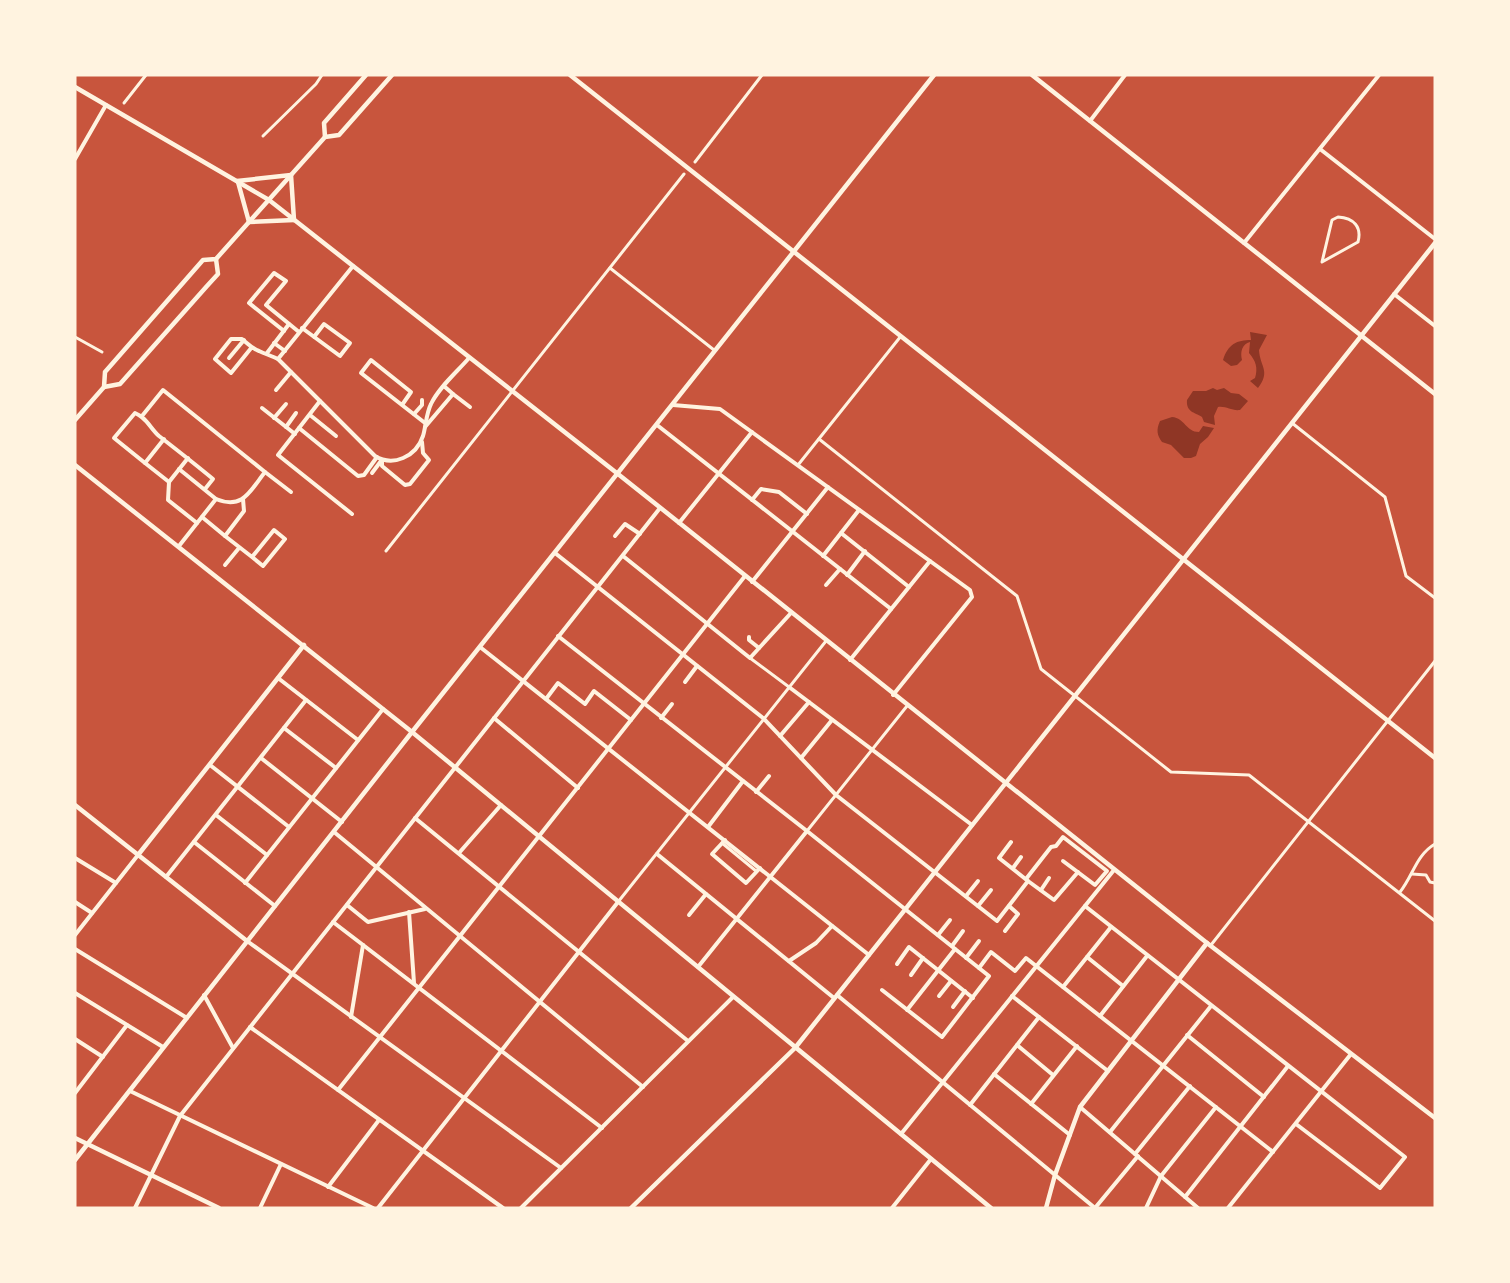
<svg xmlns="http://www.w3.org/2000/svg" width="1510" height="1283" viewBox="0 0 1510 1283" font-family="'Work Sans',sans-serif">
<rect width="100%" height="100%" fill="#c8553d"/>
<g fill="#8f3625">
<path d="M 1250,332 L 1267,335 L 1259,350 C 1260,367 1271,371 1258,388 L 1250,381 L 1255,378 C 1258,368 1256,361 1249,353 L 1250,342 C 1242,344 1240,352 1242,360 L 1237,365 L 1231,366 L 1223,360 C 1228,344 1237,340 1251,340 Z"/>
<path d="M 1213,388 L 1217,390 L 1224,388 L 1231,393 L 1239,394 L 1248,401 L 1240,410 C 1231,411 1227,406 1218,407 L 1214,416 L 1215,425 L 1204,422 L 1202,417 C 1194,412 1186,412 1187,400 L 1193,391 L 1206,391 Z"/>
<path d="M 1172,417 C 1185,418 1186,432 1199,432 L 1203,426 L 1214,428 L 1208,437 L 1200,444 L 1196,456 L 1191,458 L 1184,458 L 1171,445 L 1162,442 C 1157,435 1156,430 1160,421 Z"/>
</g>
<g fill="none" stroke-linecap="round" stroke-linejoin="round">
<g stroke="#fff3e0" stroke-width="3">
<path d="M 124,103 L 146,75"/>
<path d="M 263,136 L 316,84 L 322,75"/>
<path d="M 695,162 L 762,75"/>
<path d="M 1338,217 C 1354,218 1362,227 1358,242 L 1322,262 L 1332,220 Z"/>
<path d="M 610,268 L 714,350"/>
<path d="M 75,337 L 102,352"/>
<path d="M 1292,423 L 1385,497 L 1406,576 L 1435,598"/>
<path d="M 819,439 L 1017,596 L 1041,669 L 1171,772 L 1249,775 L 1435,921"/>
<path d="M 798,465 L 901,336"/>
<path d="M 386,551 L 684,174"/>
<path d="M 750,658 L 789,687"/>
<path d="M 807,831 L 907,706"/>
<path d="M 722,843 L 756,871"/>
<path d="M 1412,874 L 1426,875 L 1430,882 L 1435,883"/>
<path d="M 1400,892 C 1413,876 1416,855 1435,844"/>
<path d="M 618,902 L 826,641"/>
<path d="M 1211,945 L 1435,661"/>
</g>
<g stroke="#fff3e0" stroke-width="4">
<path d="M 1090,121 L 1125,75"/>
<path d="M 1320,149 L 1435,239"/>
<path d="M 75,159 L 106,105"/>
<path d="M 1244,243 L 1379,75"/>
<path d="M 353,266 L 278,359 L 375,456 C 393,467 416,457 423,436 C 426,426 426,414 431,404 C 439,387 457,372 469,358"/>
<path d="M 1394,294 L 1435,326"/>
<path d="M 302,328 L 340,356 L 350,343 L 324,324 L 314,337"/>
<path d="M 284,331 L 249,303 L 274,273 L 286,281 L 266,305 L 299,332"/>
<path d="M 274,343 L 285,351"/>
<path d="M 252,347 L 231,373 L 215,359 L 231,339 L 242,339 C 247,343 253,349 259,351 C 265,354 272,356 278,359"/>
<path d="M 267,353 L 289,324"/>
<path d="M 229,358 L 244,340"/>
<path d="M 276,390 L 291,372"/>
<path d="M 453,394 L 470,407"/>
<path d="M 320,401 L 278,455 L 352,514"/>
<path d="M 402,405 L 411,392 L 371,360 L 361,373 L 425,423"/>
<path d="M 673,405 L 720,409 L 970,590 L 972,597 L 893,695"/>
<path d="M 262,408 L 295,434"/>
<path d="M 414,414 L 422,405 L 422,400"/>
<path d="M 310,415 L 336,436"/>
<path d="M 142,416 L 163,390 L 265,472 C 250,491 243,510 216,499 L 179,546"/>
<path d="M 274,418 L 286,404"/>
<path d="M 657,425 L 891,609"/>
<path d="M 286,427 L 296,413"/>
<path d="M 425,427 L 453,394 L 445,387"/>
<path d="M 299,428 L 358,476 L 364,475 L 377,457"/>
<path d="M 164,439 L 145,463 L 114,438 L 135,413 C 147,418 150,428 159,436 C 177,450 195,464 213,479 L 205,489"/>
<path d="M 382,460 L 382,466 L 405,485 L 410,484 L 429,460 L 423,453 L 422,442"/>
<path d="M 145,463 L 169,482 L 168,500 L 197,523"/>
<path d="M 179,469 L 216,499"/>
<path d="M 265,472 L 291,492"/>
<path d="M 372,473 L 381,461"/>
<path d="M 169,482 L 188,458"/>
<path d="M 752,500 L 761,489 L 779,492 L 807,514"/>
<path d="M 202,517 L 225,536 L 244,511 L 243,499"/>
<path d="M 679,523 L 752,432"/>
<path d="M 841,533 L 909,587"/>
<path d="M 225,536 L 252,557 L 274,530 L 285,539 L 263,566 L 252,557"/>
<path d="M 615,536 L 625,524 L 640,534"/>
<path d="M 555,553 L 763,718 L 836,795 L 997,921 L 1028,881 L 999,858 L 1011,842"/>
<path d="M 623,556 L 750,658 L 791,613"/>
<path d="M 823,556 L 859,510"/>
<path d="M 225,565 L 239,548"/>
<path d="M 847,575 L 865,551"/>
<path d="M 752,582 L 828,487"/>
<path d="M 826,585 L 840,569"/>
<path d="M 558,636 L 807,831 L 989,976 L 942,1037 L 882,990"/>
<path d="M 749,637 L 749,640 L 759,648"/>
<path d="M 480,647 L 869,955"/>
<path d="M 850,660 L 930,561"/>
<path d="M 278,678 L 358,740"/>
<path d="M 685,682 L 697,666"/>
<path d="M 789,687 L 972,825"/>
<path d="M 546,699 L 558,683 L 585,704 L 594,691 L 631,720"/>
<path d="M 494,718 L 578,788"/>
<path d="M 661,718 L 672,704"/>
<path d="M 284,728 L 336,768"/>
<path d="M 780,736 L 809,702"/>
<path d="M 261,758 L 342,822"/>
<path d="M 801,758 L 832,720"/>
<path d="M 210,765 L 289,827"/>
<path d="M 756,792 L 769,776"/>
<path d="M 216,815 L 267,855"/>
<path d="M 415,818 L 688,1041"/>
<path d="M 708,827 L 743,781"/>
<path d="M 334,832 L 643,1087"/>
<path d="M 725,840 L 712,854 L 746,883 L 760,868"/>
<path d="M 194,842 L 275,906"/>
<path d="M 459,853 L 501,805"/>
<path d="M 657,854 L 834,998"/>
<path d="M 75,858 L 116,883"/>
<path d="M 1013,868 L 1021,857"/>
<path d="M 166,877 L 306,700"/>
<path d="M 1026,879 L 1051,847 L 1056,846 L 1063,837 L 1107,871 L 1095,885 L 1063,861"/>
<path d="M 1028,881 L 1054,900 L 1078,872"/>
<path d="M 245,883 L 383,709"/>
<path d="M 1041,890 L 1049,878"/>
<path d="M 966,896 L 978,881"/>
<path d="M 75,902 L 92,913"/>
<path d="M 347,905 L 368,922 L 425,909"/>
<path d="M 978,906 L 991,890"/>
<path d="M 1085,906 L 1405,1157 L 1380,1188 L 1296,1124"/>
<path d="M 409,912 L 414,983"/>
<path d="M 689,915 L 706,894"/>
<path d="M 333,922 L 602,1128"/>
<path d="M 1005,931 L 1018,914 L 1009,906"/>
<path d="M 75,935 L 138,855"/>
<path d="M 938,935 L 950,920"/>
<path d="M 247,941 L 561,1168"/>
<path d="M 952,946 L 963,931"/>
<path d="M 75,949 L 187,1018"/>
<path d="M 1087,957 L 1123,986"/>
<path d="M 966,958 L 979,941"/>
<path d="M 789,961 L 816,943 L 832,926"/>
<path d="M 897,964 L 909,947 L 973,998"/>
<path d="M 698,967 L 807,831"/>
<path d="M 979,968 L 991,952 L 1015,971 L 1026,958 L 1273,1152"/>
<path d="M 911,975 L 923,958"/>
<path d="M 1063,987 L 1111,927"/>
<path d="M 75,993 L 163,1047"/>
<path d="M 204,995 L 233,1048"/>
<path d="M 837,995 L 1095,1208"/>
<path d="M 939,996 L 951,981"/>
<path d="M 1012,996 L 1108,1071"/>
<path d="M 953,1007 L 965,991"/>
<path d="M 907,1010 L 955,949"/>
<path d="M 1100,1016 L 1147,956"/>
<path d="M 351,1017 L 363,945"/>
<path d="M 250,1027 L 503,1208"/>
<path d="M 1187,1035 L 1264,1097"/>
<path d="M 75,1039 L 103,1057"/>
<path d="M 1017,1045 L 1053,1075"/>
<path d="M 994,1074 L 1070,1135"/>
<path d="M 338,1090 L 745,576"/>
<path d="M 130,1091 L 373,1208"/>
<path d="M 75,1093 L 127,1025"/>
<path d="M 1031,1104 L 1077,1046"/>
<path d="M 970,1105 L 1039,1017"/>
<path d="M 1080,1107 L 1198,1208"/>
<path d="M 1110,1132 L 1211,1006"/>
<path d="M 901,1134 L 1114,870"/>
<path d="M 1135,1154 L 1190,1086"/>
<path d="M 328,1187 L 379,1120"/>
<path d="M 1185,1197 L 1288,1066"/>
<path d="M 135,1208 L 180,1116 L 660,508"/>
<path d="M 260,1208 L 281,1164"/>
<path d="M 378,1208 L 618,902"/>
<path d="M 521,1208 L 733,997"/>
<path d="M 892,1208 L 931,1159"/>
<path d="M 1095,1208 L 1138,1156"/>
<path d="M 1146,1208 L 1161,1176 L 1216,1107"/>
<path d="M 1228,1208 L 1351,1054"/>
</g>
<g stroke="#fff3e0" stroke-width="4.5">
<path d="M 570,75 L 1435,758"/>
<path d="M 1032,75 L 1435,394"/>
<path d="M 75,87 L 269,200 L 618,474 L 1207,943 L 1435,1118"/>
<path d="M 325,137 L 324,123 L 366,75"/>
<path d="M 237,181 L 291,175 L 294,220"/>
<path d="M 238,182 L 249,222"/>
<path d="M 249,222 L 294,220"/>
<path d="M 104,387 L 120,384 L 207,286 L 218,274 L 216,259"/>
<path d="M 75,420 L 104,387 L 105,372 L 203,260 L 216,259 L 325,137 L 339,135 L 392,75"/>
<path d="M 75,465 L 412,732 L 991,1208"/>
<path d="M 75,805 L 247,941"/>
<path d="M 138,855 L 304,645"/>
<path d="M 75,1138 L 219,1208"/>
<path d="M 75,1160 L 412,732 L 934,75"/>
<path d="M 631,1208 L 795,1048 L 1435,243"/>
<path d="M 1046,1208 L 1055,1175 L 1080,1107 L 1207,943"/>
</g>
</g>
<rect width="1510" height="1283" fill="none" stroke="#fff3e0" stroke-width="153"/>
</svg>
